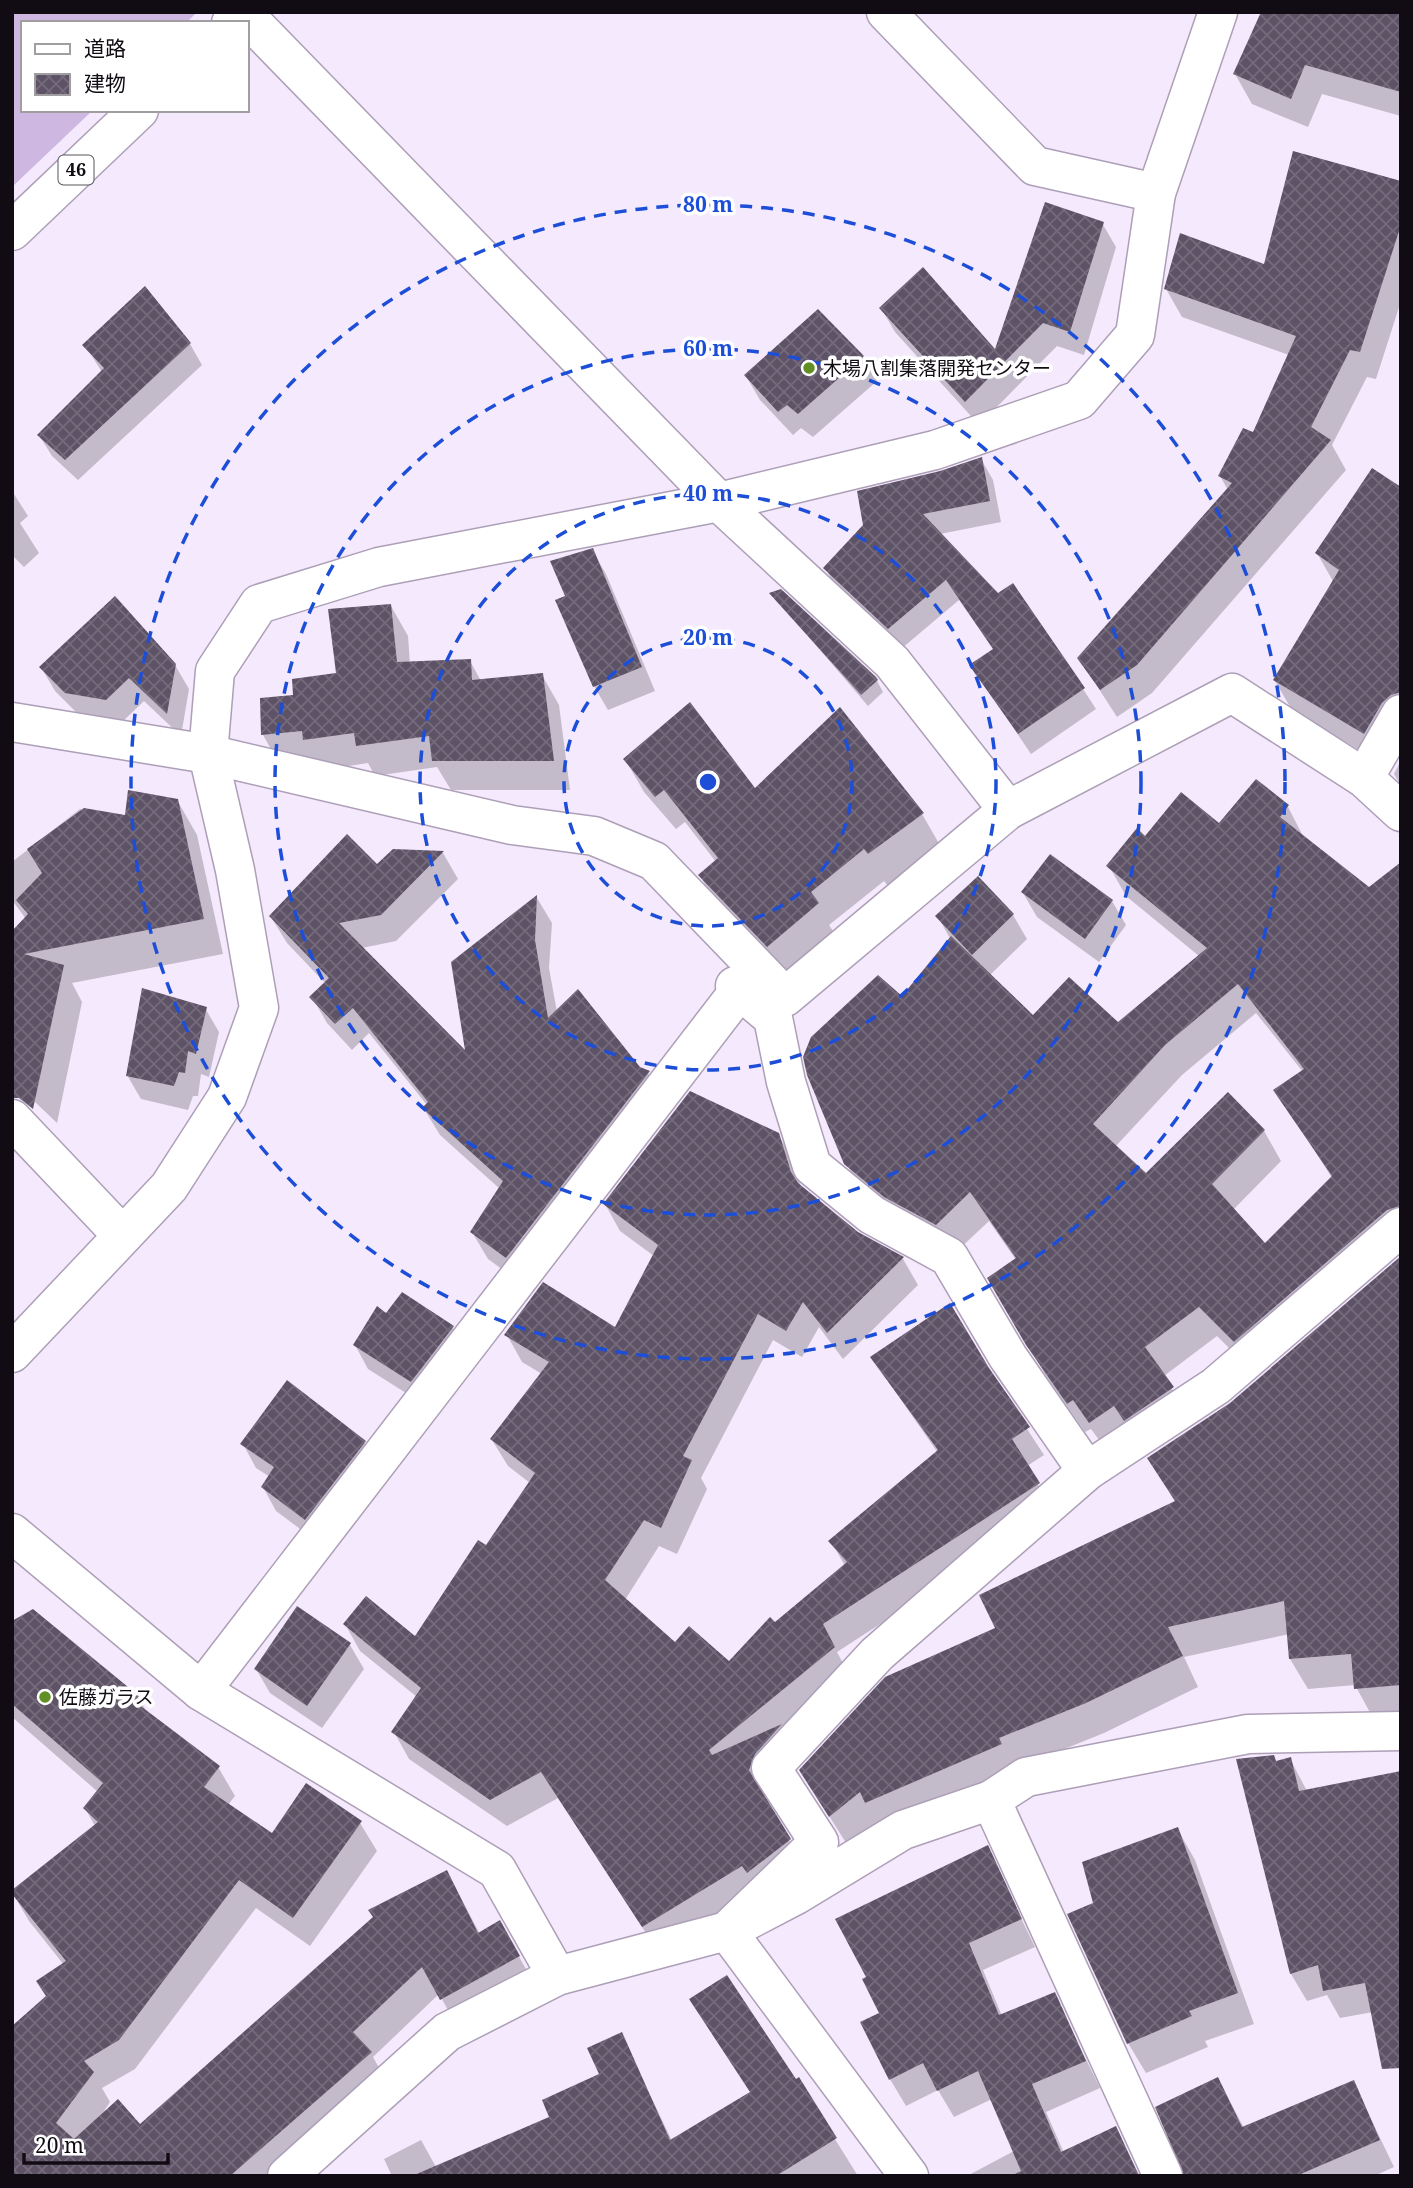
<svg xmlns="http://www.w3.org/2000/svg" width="1413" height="2188" viewBox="0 0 1413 2188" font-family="'Noto Serif','Noto Sans JP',serif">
<defs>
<pattern id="building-cross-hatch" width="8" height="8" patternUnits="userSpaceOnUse" patternTransform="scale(1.75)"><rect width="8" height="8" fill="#5e5267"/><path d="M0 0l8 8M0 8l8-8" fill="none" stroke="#746b7b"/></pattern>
</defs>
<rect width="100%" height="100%" fill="#f4e9fd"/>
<path fill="#ceb7e0" d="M 12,12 L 197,12 L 186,23 L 23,23 L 23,110 L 93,110 L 12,187 Z"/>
<g fill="#0003" fill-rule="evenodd">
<path d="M 1401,12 L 1401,116 L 1322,94 L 1308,127 L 1252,104 L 1235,74 Z"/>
<path d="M 1401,183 L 1401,301 L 1376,379 L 1367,377 L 1332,445 L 1346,470 L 1152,693 L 1117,717 L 1079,658 L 1228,490 L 1220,476 L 1254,435 L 1289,355 L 1182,317 L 1166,289 L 1265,267 Z"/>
<path d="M 1102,223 L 1116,247 L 1084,355 L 1057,346 L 979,425 L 895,332 L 881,308 L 996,352 Z"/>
<path d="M 190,344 L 202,365 L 78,480 L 52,456 L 39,435 L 102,372 L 85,345 Z"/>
<path d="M 863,357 L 877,381 L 813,437 L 801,428 L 793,435 L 760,400 L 746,376 Z"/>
<path d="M 981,459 L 993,480 L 1001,522 L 940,534 L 1083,689 L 1096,709 L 1031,754 L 971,665 L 994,650 L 959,600 L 901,649 L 837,589 L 825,568 L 941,473 Z"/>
<path d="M 1401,489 L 1401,733 L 1381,763 L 1292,710 L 1275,681 L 1334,583 L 1317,553 Z"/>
<path d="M 12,491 L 28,516 L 20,523 L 39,553 L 24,567 L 12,555 Z"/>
<path d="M 592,550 L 606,574 L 655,691 L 608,710 L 594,686 L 568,597 Z"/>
<path d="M 772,594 L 877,681 L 883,692 L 868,706 Z"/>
<path d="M 391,606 L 408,636 L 410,664 L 470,661 L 481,681 L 542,675 L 559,705 L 570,790 L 451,790 L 437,767 L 375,776 L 368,763 L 322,770 L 280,765 L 263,735 L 295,696 L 338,674 Z"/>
<path d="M 175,665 L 189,689 L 181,736 L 144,701 L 120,724 L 81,717 L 55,691 L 41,667 Z"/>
<path d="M 625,759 L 754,791 L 922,814 L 941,847 L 888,886 L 884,881 L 829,925 L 837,937 L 787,979 L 719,909 L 700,876 L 716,862 L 685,822 L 676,829 L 644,792 Z"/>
<path d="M 1401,760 L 1401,786 L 1394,774 Z"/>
<path d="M 177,800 L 197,835 L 223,954 L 72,983 L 82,1002 L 57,1123 L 12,1080 L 26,919 L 12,900 L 12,862 L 80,809 L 127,817 Z"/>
<path d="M 1288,807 L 1304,838 L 1369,889 L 1401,887 L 1401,1243 L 1252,1371 L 1217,1336 L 1164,1376 L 1190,1418 L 1108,1452 L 1091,1429 L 1085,1432 L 1046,1376 L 989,1278 L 1016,1260 L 989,1221 L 954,1254 L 864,1194 L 846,1163 L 902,999 L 951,940 L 938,917 L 978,878 L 1013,915 L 1027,939 L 990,975 L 1033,1017 L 1118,1024 L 1199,956 L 1126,896 L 1109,866 L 1145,838 L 1220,825 ZM 1256,1013 L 1303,1072 L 1276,1090 L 1332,1178 L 1265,1245 L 1233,1210 L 1281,1161 L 1264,1131 L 1228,1094 L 1146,1176 L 1115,1147 L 1182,1075 Z"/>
<path d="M 394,851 L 443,853 L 458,879 L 396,941 L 362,948 L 468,1055 L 537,898 L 552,923 L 549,968 L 557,1012 L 648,1073 L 664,1099 L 522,1284 L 488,1259 L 472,1232 L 500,1189 L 440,1135 L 424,1109 L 427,1105 L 369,1033 L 352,1050 L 327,1023 L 312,997 L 326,984 L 287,943 L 271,917 L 377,867 Z"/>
<path d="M 1023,893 L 1112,901 L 1126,925 L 1099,962 L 1037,917 Z"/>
<path d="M 205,1008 L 219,1032 L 209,1077 L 201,1074 L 198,1096 L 193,1096 L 188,1110 L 141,1099 L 127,1075 Z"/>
<path d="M 778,1134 L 794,1162 L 801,1188 L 857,1234 L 903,1259 L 918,1285 L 843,1359 L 819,1327 L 802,1357 L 773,1340 L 701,1478 L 707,1489 L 677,1554 L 659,1546 L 625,1600 L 675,1644 L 729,1664 L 845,1566 L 831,1541 L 938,1453 L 872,1358 L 988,1369 L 1044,1455 L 1027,1466 L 1054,1511 L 837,1652 L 849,1675 L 769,1781 L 764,1798 L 805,1867 L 659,1953 L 558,1798 L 507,1826 L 409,1759 L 394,1732 L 417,1697 L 360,1651 L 345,1624 L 416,1639 L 486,1548 L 530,1483 L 508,1466 L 492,1440 L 542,1374 L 522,1362 L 507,1335 L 616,1330 L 654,1256 L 620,1231 L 605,1204 Z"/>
<path d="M 1401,1258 L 1401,1716 L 1373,1718 L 1355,1685 L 1308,1689 L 1290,1659 L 1289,1634 L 1184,1657 L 1198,1687 L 1104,1733 L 1015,1769 L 884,1832 L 878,1822 L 848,1846 L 801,1771 L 1176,1503 L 1149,1458 L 1231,1404 Z"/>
<path d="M 387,1315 L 452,1327 L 466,1351 L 425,1405 L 368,1369 L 355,1345 Z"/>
<path d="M 364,1442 L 378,1466 L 319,1543 L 276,1511 L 263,1487 L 270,1477 L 256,1468 L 243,1444 Z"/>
<path d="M 33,1611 L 138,1697 L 148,1714 L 218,1767 L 235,1796 L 228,1805 L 272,1836 L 360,1823 L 377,1851 L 310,1946 L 256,1908 L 135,2069 L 102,2088 L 110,2102 L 100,2117 L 140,2126 L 447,1872 L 480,1934 L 500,1923 L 535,1985 L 458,2028 L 439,1994 L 373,2057 L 387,2082 L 279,2176 L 12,2176 L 47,1997 L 64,1965 L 29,1921 L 12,1892 L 95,1826 L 85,1808 L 98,1792 L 12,1717 L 12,1623 Z"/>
<path d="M 350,1645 L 364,1669 L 322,1728 L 270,1693 L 256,1669 Z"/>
<path d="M 1290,1759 L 1307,1791 L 1397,1774 L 1373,2012 L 1340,2018 L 1327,1995 L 1307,2001 L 1291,1974 L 1276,1763 Z"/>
<path d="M 1178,1830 L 1195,1860 L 1254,2024 L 1205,2041 L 1208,2047 L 1146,2073 L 1128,2043 L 1095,1904 Z"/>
<path d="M 987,1848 L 1035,1947 L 983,1970 L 1002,2016 L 1054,1994 L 1100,2088 L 1046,2112 L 1064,2153 L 1115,2128 L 1140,2176 L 967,2176 L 1014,2151 L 992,2099 L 954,2117 L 938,2090 L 906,2106 L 890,2079 L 881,2014 Z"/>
<path d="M 692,2000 L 795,2082 L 798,2080 L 858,2176 L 392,2176 L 384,2159 L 421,2140 L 436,2167 L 552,2118 L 602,2075 L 621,2034 L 672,2141 L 751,2093 Z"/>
<path d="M 1218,2079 L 1244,2128 L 1353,2082 L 1394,2167 L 1374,2176 L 1186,2176 Z"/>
</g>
<g fill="url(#building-cross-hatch)" fill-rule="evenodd">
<path d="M 1261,12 L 1401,12 L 1401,92 L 1305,65 L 1291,99 L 1233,74 Z"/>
<path d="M 1293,151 L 1401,181 L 1401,225 L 1360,352 L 1350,350 L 1311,427 L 1331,440 L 1137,665 L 1100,690 L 1077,658 L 1232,483 L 1218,476 L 1243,428 L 1253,432 L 1296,336 L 1164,289 L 1180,233 L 1264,264 Z"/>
<path d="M 1045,202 L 1104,222 L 1070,332 L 1043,323 L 965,402 L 879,308 L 923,267 L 995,349 Z"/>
<path d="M 145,286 L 191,343 L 65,460 L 37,435 L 104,368 L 82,345 Z"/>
<path d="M 818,309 L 864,356 L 798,414 L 787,405 L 778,412 L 744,375 Z"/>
<path d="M 982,457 L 990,501 L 923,514 L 998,593 L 1013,583 L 1085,688 L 1018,734 L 969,665 L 993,649 L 946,580 L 888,629 L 823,568 L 863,525 L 857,491 L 940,471 Z"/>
<path d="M 1372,468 L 1401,487 L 1401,692 L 1391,695 L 1382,703 L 1364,734 L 1273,680 L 1339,570 L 1315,553 Z"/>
<path d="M 593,548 L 642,667 L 593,687 L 555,600 L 565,596 L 550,561 Z"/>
<path d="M 781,589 L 876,677 L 878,680 L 861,695 L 769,593 Z"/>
<path d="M 115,596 L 176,664 L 167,714 L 129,678 L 106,700 L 65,693 L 39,667 Z"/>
<path d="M 391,604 L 397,662 L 471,659 L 472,680 L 543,673 L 554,761 L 432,761 L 429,736 L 356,746 L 354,733 L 303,740 L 302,731 L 261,735 L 260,698 L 293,695 L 292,679 L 336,673 L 328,609 Z"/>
<path d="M 690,702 L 755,788 L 840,707 L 924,813 L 868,854 L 864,849 L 811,892 L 819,903 L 767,947 L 698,875 L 718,858 L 664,790 L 655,797 L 623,759 Z"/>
<path d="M 1256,779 L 1289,805 L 1280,817 L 1369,887 L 1401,862 L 1401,1206 L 1387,1210 L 1234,1342 L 1199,1307 L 1145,1347 L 1174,1387 L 1124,1421 L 1114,1406 L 1089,1423 L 1073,1400 L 1067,1404 L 1026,1345 L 987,1278 L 1016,1258 L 970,1192 L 936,1225 L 884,1197 L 844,1164 L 807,1075 L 803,1057 L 811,1037 L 878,975 L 902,996 L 951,936 L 1033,1015 L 1069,977 L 1118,1022 L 1207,948 L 1106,866 L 1137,828 L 1145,836 L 1181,792 L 1219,823 ZM 1238,984 L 1304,1069 L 1273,1090 L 1332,1176 L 1265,1243 L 1212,1184 L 1265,1130 L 1228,1092 L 1146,1173 L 1093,1124 L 1165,1045 Z"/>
<path d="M 128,790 L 178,799 L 204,919 L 24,954 L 64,965 L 33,1109 L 19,1098 L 12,1098 L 12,931 L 28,914 L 16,900 L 42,873 L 27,849 L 84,808 L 125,815 Z"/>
<path d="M 347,834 L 377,864 L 393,849 L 444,851 L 381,915 L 339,923 L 465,1050 L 451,962 L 537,895 L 535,940 L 548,1018 L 578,989 L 640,1067 L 650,1071 L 506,1258 L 470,1232 L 503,1181 L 422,1108 L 428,1102 L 353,1008 L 335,1024 L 309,997 L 329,978 L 269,916 Z"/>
<path d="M 1050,854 L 1113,900 L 1085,939 L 1021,892 Z"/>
<path d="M 978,876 L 1014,914 L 972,955 L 935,916 Z"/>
<path d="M 142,988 L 207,1007 L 196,1054 L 188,1051 L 185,1073 L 179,1072 L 174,1086 L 126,1076 Z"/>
<path d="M 690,1091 L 779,1133 L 791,1172 L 798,1183 L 858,1232 L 904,1257 L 827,1333 L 803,1302 L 786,1331 L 758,1314 L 683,1456 L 692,1460 L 661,1528 L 644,1520 L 605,1580 L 675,1642 L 689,1626 L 729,1661 L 770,1617 L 775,1622 L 847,1562 L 828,1541 L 938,1450 L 870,1357 L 950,1303 L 989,1368 L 1030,1427 L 1012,1439 L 1040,1483 L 823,1624 L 835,1647 L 709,1750 L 712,1755 L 782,1724 L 755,1754 L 749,1770 L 791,1839 L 747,1873 L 742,1866 L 642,1927 L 541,1772 L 490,1800 L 391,1732 L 421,1688 L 343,1624 L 366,1596 L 415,1636 L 478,1540 L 486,1545 L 535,1473 L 490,1439 L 549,1362 L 504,1335 L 543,1282 L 615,1327 L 658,1245 L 603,1204 Z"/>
<path d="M 1401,1256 L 1401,1685 L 1354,1689 L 1351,1654 L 1289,1659 L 1284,1601 L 1168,1627 L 1183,1656 L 1086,1703 L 999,1738 L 1002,1744 L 865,1803 L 860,1792 L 829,1817 L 799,1770 L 885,1677 L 995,1628 L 979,1595 L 1175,1501 L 1147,1458 L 1230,1403 Z"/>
<path d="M 402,1292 L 454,1326 L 411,1382 L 353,1345 L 377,1306 L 386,1313 Z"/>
<path d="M 287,1380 L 366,1441 L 305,1520 L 261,1487 L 274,1467 L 240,1444 Z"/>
<path d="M 297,1606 L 351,1643 L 307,1706 L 254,1669 Z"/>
<path d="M 33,1609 L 139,1696 L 134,1701 L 220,1766 L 204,1787 L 272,1833 L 306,1783 L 362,1821 L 293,1918 L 239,1880 L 119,2040 L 84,2061 L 94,2072 L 56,2123 L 74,2139 L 118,2099 L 140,2124 L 373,1917 L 368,1910 L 447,1870 L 478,1933 L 500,1920 L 520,1956 L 440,2000 L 422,1967 L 353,2032 L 372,2052 L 230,2176 L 12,2176 L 12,2026 L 46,1996 L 36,1981 L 66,1961 L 12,1894 L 12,1890 L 98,1822 L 83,1808 L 103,1783 L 12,1704 L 12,1621 Z"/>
<path d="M 1274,1755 L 1276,1761 L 1291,1757 L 1299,1791 L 1401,1771 L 1401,2068 L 1382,2069 L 1365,1983 L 1323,1991 L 1318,1965 L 1290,1974 L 1236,1759 Z"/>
<path d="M 1178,1827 L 1238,1993 L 1189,2011 L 1192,2016 L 1127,2044 L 1067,1914 L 1093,1903 L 1082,1862 Z"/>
<path d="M 988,1845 L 1022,1919 L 969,1943 L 999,2015 L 1055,1992 L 1086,2061 L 1032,2084 L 1061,2152 L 1116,2126 L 1139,2176 L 1011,2176 L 1021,2171 L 978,2071 L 937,2091 L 923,2063 L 889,2080 L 860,2022 L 879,2013 L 862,1979 L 866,1977 L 835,1919 Z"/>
<path d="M 727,1975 L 796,2079 L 799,2077 L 837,2138 L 776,2176 L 412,2176 L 549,2117 L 542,2100 L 599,2074 L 587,2048 L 622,2032 L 670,2140 L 750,2092 L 689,1999 Z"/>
<path d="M 1218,2077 L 1242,2127 L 1354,2080 L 1380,2140 L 1296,2176 L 1184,2176 L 1155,2107 Z"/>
</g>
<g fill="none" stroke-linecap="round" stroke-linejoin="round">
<defs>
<g id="minor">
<path d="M 242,12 L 719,502 L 892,662 L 1008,810"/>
<path d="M 886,12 L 1035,166 L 1156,193"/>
<path d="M 208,754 L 512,825 L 594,836 L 654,861 L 785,997 L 1008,810 L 1232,693 L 1364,778 L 1401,812"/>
<path d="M 1364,778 L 1401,714"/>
<path d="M 735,986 L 773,1018 L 786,1082 L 812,1166 L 872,1215 L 949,1257 L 1008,1357 L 1087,1471"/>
<path d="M 12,1119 L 122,1235"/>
<path d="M 12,1353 L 169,1187 L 227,1097 L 259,1008 L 235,870 L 208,754 L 215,671 L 259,604 L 379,567 L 719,502 L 935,450 L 1079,400 L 1135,335 L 1156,193 L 1218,12"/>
<path d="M 12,1533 L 201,1691 L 497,1870 L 557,1976"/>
<path d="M 201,1691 L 739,991"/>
<path d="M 991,1800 L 1163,2176"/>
<path d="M 909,2176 L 727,1931 L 819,1842 L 771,1768 L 877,1654 L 1087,1471 L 1216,1386 L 1401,1227"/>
</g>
<g id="tertiary">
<path d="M 12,722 L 208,754"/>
<path d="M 287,2176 L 447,2032 L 557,1976 L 727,1931 L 796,1895 L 903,1830 L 991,1800 L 1026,1777 L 1248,1734 L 1401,1731"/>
</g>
<g id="primary">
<path d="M 231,23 L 242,12"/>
<path d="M 12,231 L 139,110"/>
</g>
</defs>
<use href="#minor" stroke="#ad9fb7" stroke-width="41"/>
<use href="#tertiary" stroke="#ad9fb7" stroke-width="41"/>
<use href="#primary" stroke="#ad9fb7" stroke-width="41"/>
<use href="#minor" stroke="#fff" stroke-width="38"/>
<use href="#tertiary" stroke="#fff" stroke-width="38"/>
<use href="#primary" stroke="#fff" stroke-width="38"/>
</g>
<g fill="none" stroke="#1d4ed8" stroke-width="3.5" stroke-dasharray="12 9">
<circle cx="708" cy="782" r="144"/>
<circle cx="708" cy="782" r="288"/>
<circle cx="708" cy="782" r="433"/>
<circle cx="708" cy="782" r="577"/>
</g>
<g fill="#618f24" stroke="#fff" stroke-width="2.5">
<circle cx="809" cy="368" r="7"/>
<circle cx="45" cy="1697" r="7"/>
</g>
<g text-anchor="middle" stroke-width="7" stroke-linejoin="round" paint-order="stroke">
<rect fill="#fff" stroke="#58555a" stroke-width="2" x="58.5" y="155.5" width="35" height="29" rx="5"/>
<g font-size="18" font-weight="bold" fill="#110c14">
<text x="76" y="176">46</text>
</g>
<g font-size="19" fill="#110c14" stroke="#fff" text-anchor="start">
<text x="823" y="375">木場八割集落開発センター</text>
<text x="59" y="1704">佐藤ガラス</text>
</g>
</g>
<circle cx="708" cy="782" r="10" fill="#1d4ed8" stroke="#fff" stroke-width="3.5"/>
<g font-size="21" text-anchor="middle" font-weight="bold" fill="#1d4ed8" stroke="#fff" stroke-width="7" stroke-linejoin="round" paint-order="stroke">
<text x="708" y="212">80 m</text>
<text x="708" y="356">60 m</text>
<text x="708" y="501">40 m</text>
<text x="708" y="645">20 m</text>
</g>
<rect width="1413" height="2188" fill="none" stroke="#110c14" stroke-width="28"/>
<rect x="21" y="21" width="228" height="91" fill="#ffffff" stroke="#a09ea1" stroke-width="2"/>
<rect x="35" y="44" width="35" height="10" fill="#ffffff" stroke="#a09ea1" stroke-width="2"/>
<text x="84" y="56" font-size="21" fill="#110c14">道路</text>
<rect x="35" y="74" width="35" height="21" fill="url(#building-cross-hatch)" stroke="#a09ea1" stroke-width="2"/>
<text x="84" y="91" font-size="21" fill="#110c14">建物</text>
<path d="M24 2153v10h144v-10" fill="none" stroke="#110c14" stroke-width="3.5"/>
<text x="35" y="2153" font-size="21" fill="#110c14" stroke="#ffffff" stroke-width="5" paint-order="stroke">20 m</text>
</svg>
